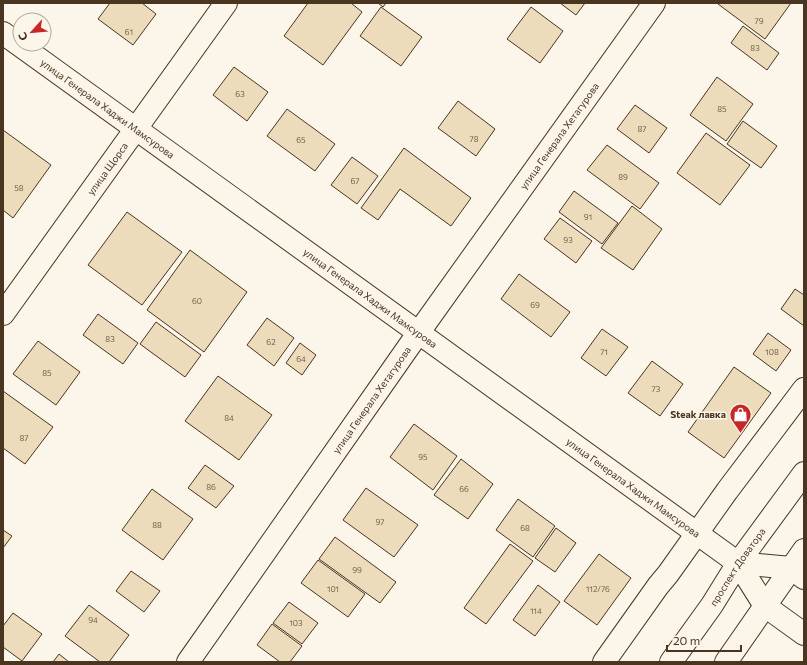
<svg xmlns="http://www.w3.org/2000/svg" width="807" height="665" viewBox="0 0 807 665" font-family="Commissioner,sans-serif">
<rect width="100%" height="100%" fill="#fbf6e9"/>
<g fill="#ecdcbc" stroke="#4a3520">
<path d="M 110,3 L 142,3 L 156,14 L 133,45 L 98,19 Z"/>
<path d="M 308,3 L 351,3 L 362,12 L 323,65 L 284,36 Z"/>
<path d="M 378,3 L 386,3 L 383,7 Z"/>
<path d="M 560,3 L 585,3 L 576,15 Z"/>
<path d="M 719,3 L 791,3 L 765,39 L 718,4 Z"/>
<path d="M 381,7 L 422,37 L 401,66 L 360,36 Z"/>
<path d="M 531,7 L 563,31 L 540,63 L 507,39 Z"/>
<path d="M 743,26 L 779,53 L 767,70 L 731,43 Z"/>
<path d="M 234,67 L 268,92 L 247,121 L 213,95 Z"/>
<path d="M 717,77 L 753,104 L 726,141 L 690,115 Z"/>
<path d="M 458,101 L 495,129 L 476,156 L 438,128 Z"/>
<path d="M 635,105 L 667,128 L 649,153 L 617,129 Z"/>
<path d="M 287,109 L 335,144 L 315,171 L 267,136 Z"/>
<path d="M 743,121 L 777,146 L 761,168 L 727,144 Z"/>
<path d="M 3,130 L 51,165 L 13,218 L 3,210 Z"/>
<path d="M 706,133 L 750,165 L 720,205 L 677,173 Z"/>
<path d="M 607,145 L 659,183 L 640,209 L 587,170 Z"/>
<path d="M 404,148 L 471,198 L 451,226 L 400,189 L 378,220 L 361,208 Z"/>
<path d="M 352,157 L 378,176 L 357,204 L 331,185 Z"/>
<path d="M 574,191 L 618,223 L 602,244 L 559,212 Z"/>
<path d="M 632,206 L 662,229 L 633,270 L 601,248 Z"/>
<path d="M 127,212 L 182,252 L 142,305 L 88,265 Z"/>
<path d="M 560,218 L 592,241 L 576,263 L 544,239 Z"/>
<path d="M 190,250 L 247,292 L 204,352 L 147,310 Z"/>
<path d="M 519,274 L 570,312 L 551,337 L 501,299 Z"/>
<path d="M 795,289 L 804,295 L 804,326 L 781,309 Z"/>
<path d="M 98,314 L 138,343 L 123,364 L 83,335 Z"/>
<path d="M 267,318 L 294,338 L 274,366 L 247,345 Z"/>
<path d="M 156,322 L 201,355 L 185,377 L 140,344 Z"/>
<path d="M 602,329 L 628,347 L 606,376 L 581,358 Z"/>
<path d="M 768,333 L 791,350 L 776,371 L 753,354 Z"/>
<path d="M 38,341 L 80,372 L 56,405 L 13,374 Z"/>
<path d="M 300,343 L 316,355 L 302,375 L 286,363 Z"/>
<path d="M 652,361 L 683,384 L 660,416 L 628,393 Z"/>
<path d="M 734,367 L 771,393 L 724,458 L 688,432 Z"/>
<path d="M 218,376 L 272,415 L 239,460 L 185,421 Z"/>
<path d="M 3,391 L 53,427 L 25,464 L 3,448 Z"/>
<path d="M 414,424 L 457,456 L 433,490 L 390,457 Z"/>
<path d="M 461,459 L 493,484 L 468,519 L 434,495 Z"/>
<path d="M 205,465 L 234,486 L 216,508 L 188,488 Z"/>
<path d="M 366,488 L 418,525 L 394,557 L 343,520 Z"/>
<path d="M 152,489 L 193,519 L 163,560 L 122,530 Z"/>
<path d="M 518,499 L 555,526 L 533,557 L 496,530 Z"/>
<path d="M 556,528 L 576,543 L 555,572 L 535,558 Z"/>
<path d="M 3,530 L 12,536 L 3,548 Z"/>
<path d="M 335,537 L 396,582 L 380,603 L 319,559 Z"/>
<path d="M 510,544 L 533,561 L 486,624 L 464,608 Z"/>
<path d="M 599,554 L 631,578 L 597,625 L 564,601 Z"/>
<path d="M 318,560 L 365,594 L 348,617 L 301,583 Z"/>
<path d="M 131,571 L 160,591 L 144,612 L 116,591 Z"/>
<path d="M 538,585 L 560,602 L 535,636 L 513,620 Z"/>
<path d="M 289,602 L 318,623 L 302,644 L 273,623 Z"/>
<path d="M 89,605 L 129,635 L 109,662 L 100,662 L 65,636 Z"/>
<path d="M 13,613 L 42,634 L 22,661 L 3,647 L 3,626 Z"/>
<path d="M 272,624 L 302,646 L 290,662 L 280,662 L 257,645 Z"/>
<path d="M 59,654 L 69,662 L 53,662 Z"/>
</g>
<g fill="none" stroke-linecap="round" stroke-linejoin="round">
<defs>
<g id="minor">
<path id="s1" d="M 3,314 L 226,3"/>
<path id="s2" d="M 188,662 L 419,332 L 654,3"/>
<path d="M 604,662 L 658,586 L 668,574 L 727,491 L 804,389"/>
</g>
<g id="primary">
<path id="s3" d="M 3,33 L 738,563 L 765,606 L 804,634"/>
<path d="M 738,563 L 791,568 L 804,578"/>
<path id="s4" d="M 671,662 L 712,605 L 738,563 L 804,473"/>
<path d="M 726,662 L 804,550"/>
</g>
</defs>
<use href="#minor" stroke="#4a3520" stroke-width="24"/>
<use href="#primary" stroke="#4a3520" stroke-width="24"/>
<use href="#minor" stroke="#fbf6e9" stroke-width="22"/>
<use href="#primary" stroke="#fbf6e9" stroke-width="22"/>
</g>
<defs>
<symbol id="shop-pin" viewBox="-11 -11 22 30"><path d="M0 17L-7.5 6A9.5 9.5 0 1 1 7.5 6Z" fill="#c62828" stroke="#fbf6e9"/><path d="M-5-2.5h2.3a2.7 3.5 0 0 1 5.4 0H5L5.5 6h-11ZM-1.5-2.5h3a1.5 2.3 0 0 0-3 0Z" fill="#fff"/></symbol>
</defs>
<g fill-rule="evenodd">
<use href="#shop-pin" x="728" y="402" width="25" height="34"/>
</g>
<g text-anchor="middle" stroke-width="3" stroke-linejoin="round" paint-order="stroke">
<g font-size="8" fill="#725f47">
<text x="759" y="24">79</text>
<text x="129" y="35">61</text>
<text x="755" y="51">83</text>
<text x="240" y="97">63</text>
<text x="722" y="112">85</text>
<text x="642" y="132">87</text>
<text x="474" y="142">78</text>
<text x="301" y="143">65</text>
<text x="623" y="180">89</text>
<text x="355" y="184">67</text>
<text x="19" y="191">58</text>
<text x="588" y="220">91</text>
<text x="568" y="243">93</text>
<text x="197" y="304">60</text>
<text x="535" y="308">69</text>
<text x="110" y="342">83</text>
<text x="271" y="345">62</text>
<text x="604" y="355">71</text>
<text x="772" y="355">108</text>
<text x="301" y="362">64</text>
<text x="47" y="376">85</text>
<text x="656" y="392">73</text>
<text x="229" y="421">84</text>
<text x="24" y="441">87</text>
<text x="423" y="460">95</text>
<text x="211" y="490">86</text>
<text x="464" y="492">66</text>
<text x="380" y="525">97</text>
<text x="157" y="528">88</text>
<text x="525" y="531">68</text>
<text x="357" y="573">99</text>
<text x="333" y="592">101</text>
<text x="598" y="592">112/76</text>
<text x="536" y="614">114</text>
<text x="93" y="623">94</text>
<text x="296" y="626">103</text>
</g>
<g font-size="10" fill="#4a3520" stroke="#fbf6e9">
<text dy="4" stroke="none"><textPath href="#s3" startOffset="129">улица Генерала Хаджи Мамсурова</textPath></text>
<text dy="4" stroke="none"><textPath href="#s2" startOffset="644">улица Генерала Хетагурова</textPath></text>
<text dy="4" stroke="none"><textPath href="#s1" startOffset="179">улица Щорса</textPath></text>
<text dy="4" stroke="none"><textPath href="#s3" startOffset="453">улица Генерала Хаджи Мамсурова</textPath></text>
<text dy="4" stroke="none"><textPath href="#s2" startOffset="320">улица Генерала Хетагурова</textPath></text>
<text dy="4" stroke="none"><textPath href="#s3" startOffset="777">улица Генерала Хаджи Мамсурова</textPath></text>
<text dy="4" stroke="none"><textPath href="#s4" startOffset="116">проспект Доватора</textPath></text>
</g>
<g font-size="10" font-weight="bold" fill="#4a3520" stroke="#fbf6e9" text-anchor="end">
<text x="726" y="418">Steak лавка</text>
</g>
</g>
<rect width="807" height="665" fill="none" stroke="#4a3520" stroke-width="8"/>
<g transform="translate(32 32) rotate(243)"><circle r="19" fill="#fbf6e9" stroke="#b4a999"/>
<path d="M0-3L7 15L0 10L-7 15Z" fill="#c62828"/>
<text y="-6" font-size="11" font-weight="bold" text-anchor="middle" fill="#4a3520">С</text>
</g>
<path d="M667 645v6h74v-6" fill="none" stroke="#4a3520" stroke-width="2"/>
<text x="673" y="645" font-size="12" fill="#4a3520" stroke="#fbf6e9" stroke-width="3" paint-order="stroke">20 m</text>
</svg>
